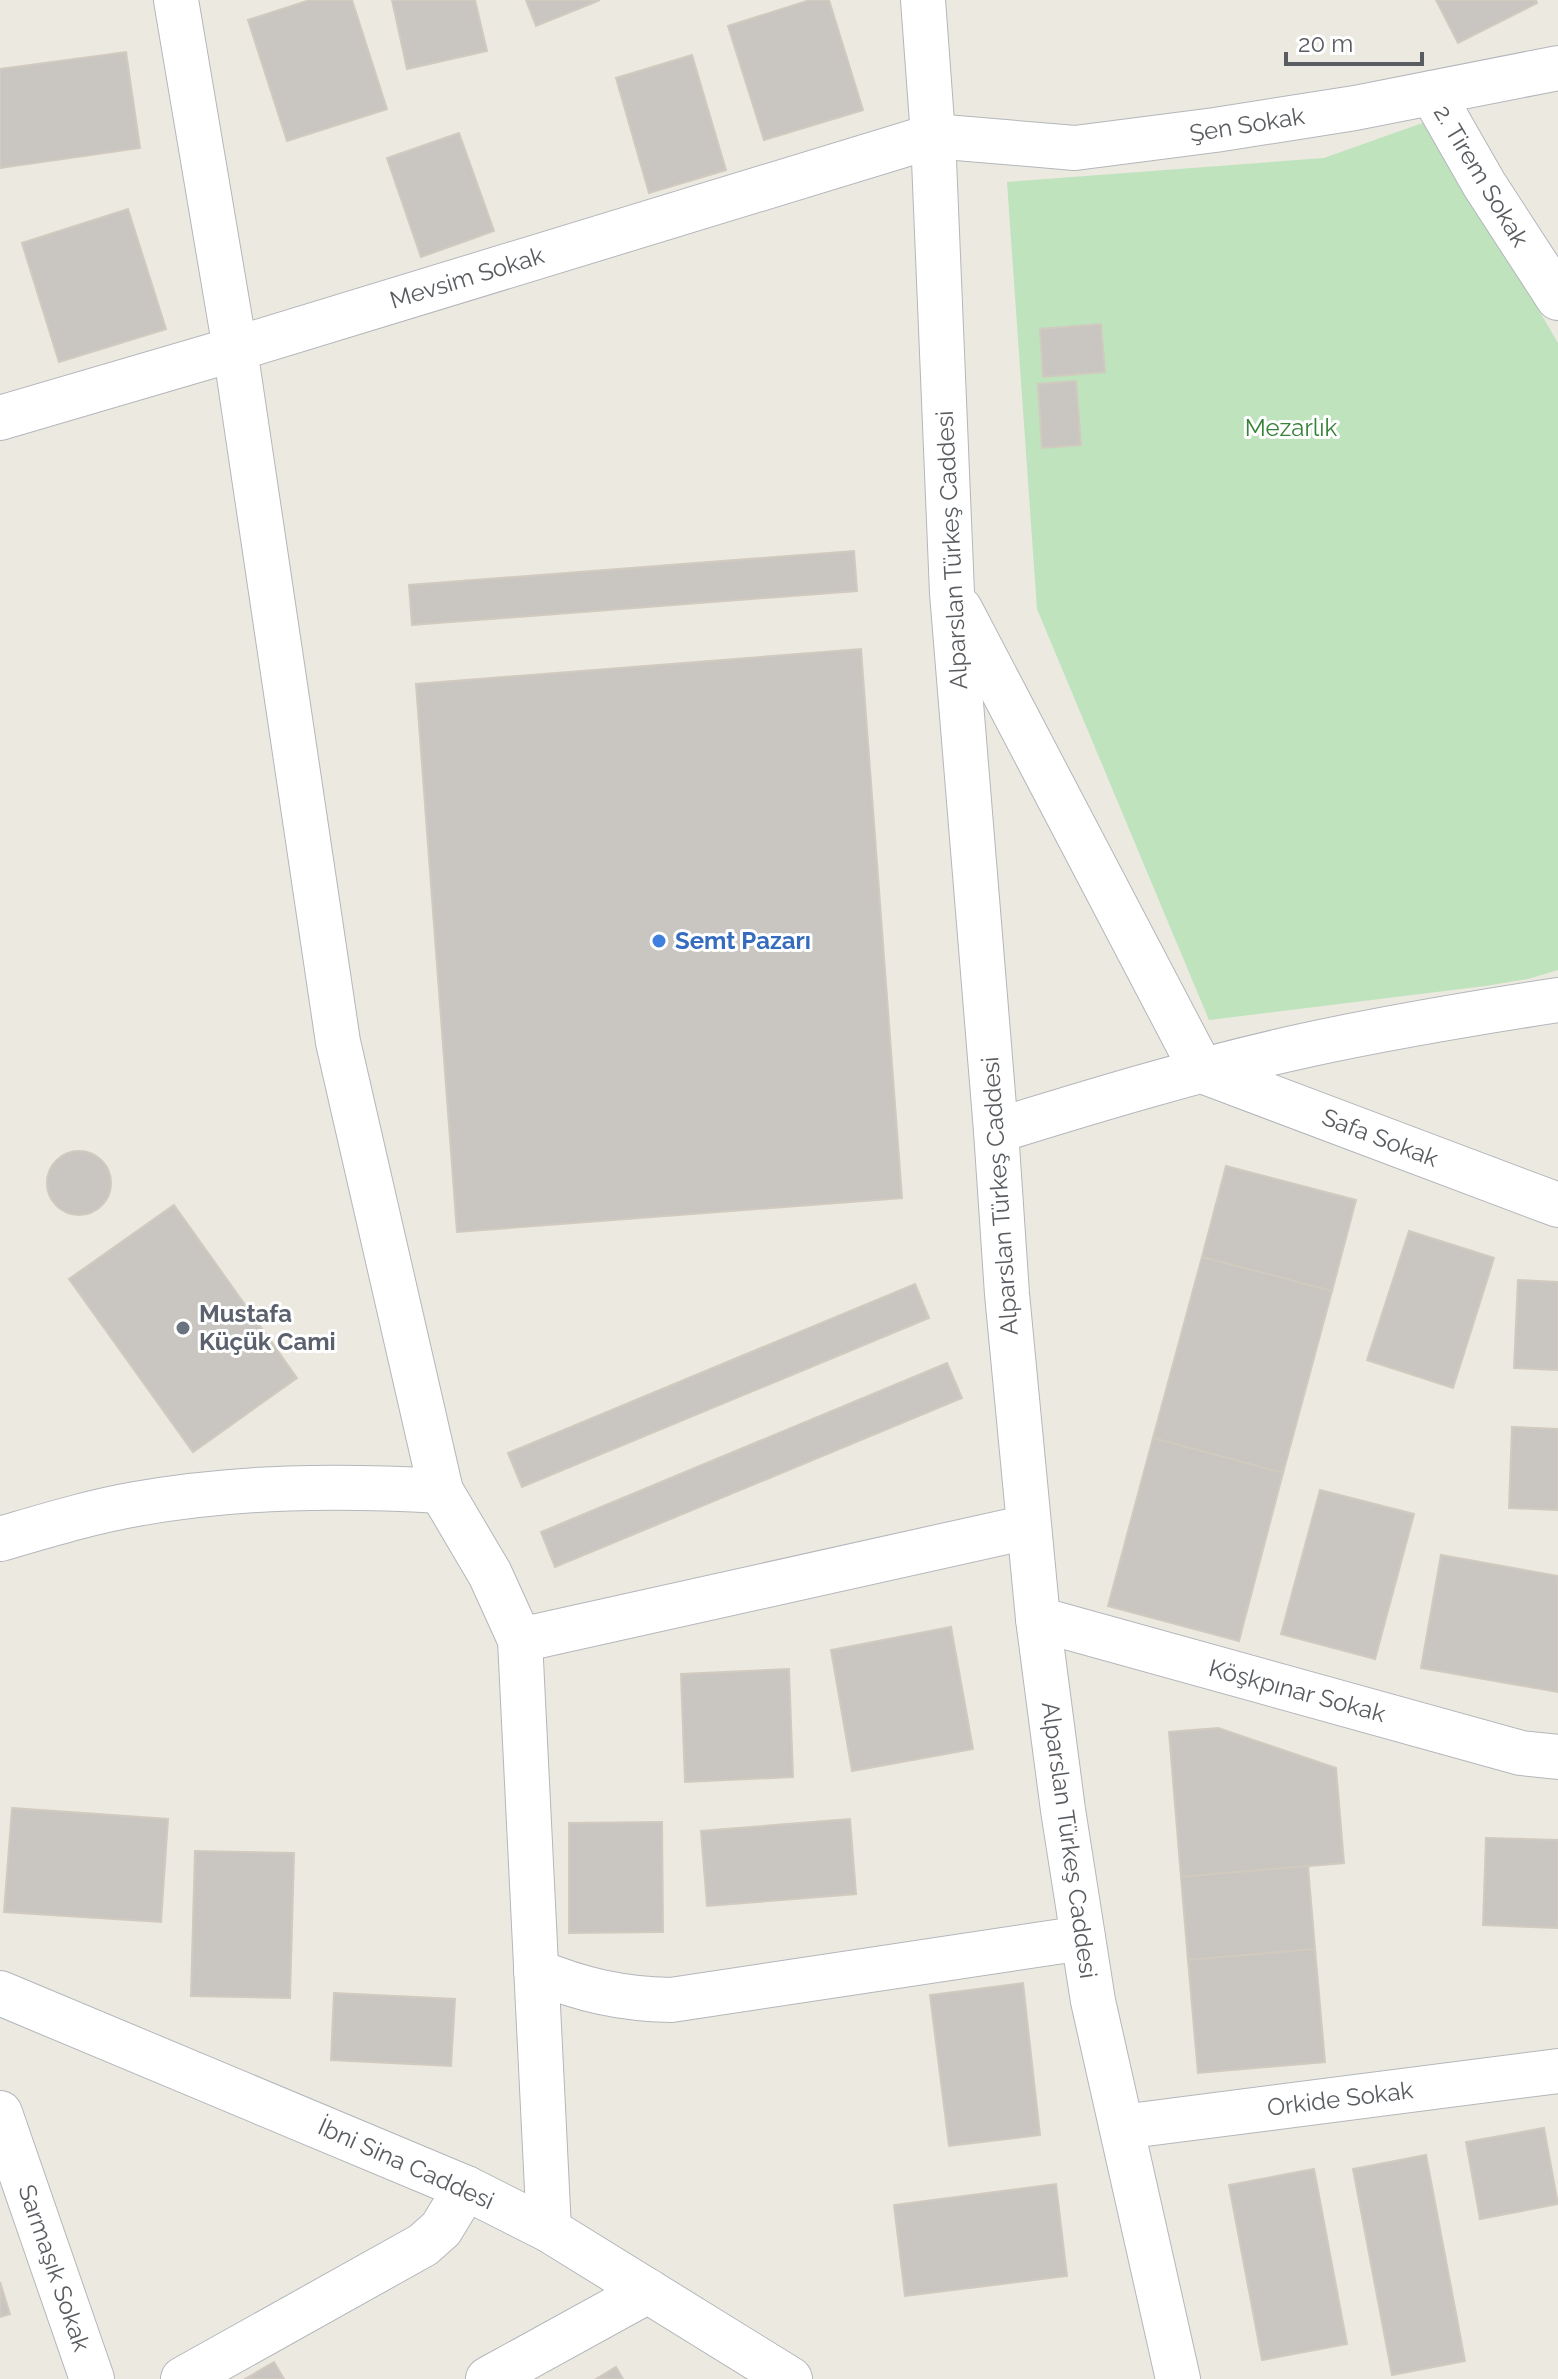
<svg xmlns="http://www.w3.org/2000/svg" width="1558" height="2379" viewBox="0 0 1558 2379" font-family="Raleway,sans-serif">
<rect width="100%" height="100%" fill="#ece9e0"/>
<path fill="#bee3bd" d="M 1428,121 L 1558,343 L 1558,970 L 1528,979 L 1485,986 L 1209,1020 L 1037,609 L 1007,182 L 1324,158 Z"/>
<g fill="#c9c5c0" stroke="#d0cabf" stroke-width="2">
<path d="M 310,0 L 352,0 L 387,109 L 287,141 L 248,20 Z"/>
<path d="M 392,0 L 475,0 L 487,51 L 407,69 Z"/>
<path d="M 526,0 L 600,0 L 536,26 Z"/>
<path d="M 810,0 L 829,0 L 863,110 L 764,140 L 728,26 Z"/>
<path d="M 1436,0 L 1536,0 L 1537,3 L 1458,43 Z"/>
<path d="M 126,52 L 140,148 L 0,168 L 0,69 Z"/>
<path d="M 692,55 L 726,170 L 649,193 L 616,78 Z"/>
<path d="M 459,133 L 494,231 L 421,257 L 387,158 Z"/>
<path d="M 128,209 L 166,329 L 59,362 L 22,243 Z"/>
<path d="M 1101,324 L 1105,372 L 1043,377 L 1040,329 Z"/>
<path d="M 1076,381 L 1081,445 L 1042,448 L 1038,384 Z"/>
<path d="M 854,551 L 857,591 L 412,625 L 409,585 Z"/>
<path d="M 861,649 L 902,1198 L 457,1232 L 416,684 Z"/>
<circle cx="79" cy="1183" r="32"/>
<path d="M 1226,1166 L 1356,1200 L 1332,1291 L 1202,1257 Z"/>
<path d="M 174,1205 L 297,1378 L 193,1452 L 69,1279 Z"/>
<path d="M 1409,1231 L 1494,1258 L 1453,1388 L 1367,1360 Z"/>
<path d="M 1202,1257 L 1332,1291 L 1283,1473 L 1153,1438 Z"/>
<path d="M 1518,1280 L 1558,1282 L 1558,1370 L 1514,1368 Z"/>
<path d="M 915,1284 L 929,1318 L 522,1487 L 508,1453 Z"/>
<path d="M 947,1363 L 962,1398 L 555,1567 L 541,1532 Z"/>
<path d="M 1512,1427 L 1558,1429 L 1558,1510 L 1509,1508 Z"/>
<path d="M 1153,1438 L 1283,1473 L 1239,1641 L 1108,1606 Z"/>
<path d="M 1320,1490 L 1414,1514 L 1375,1659 L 1281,1634 Z"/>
<path d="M 1441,1555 L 1558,1576 L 1558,1692 L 1421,1668 Z"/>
<path d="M 951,1627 L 973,1749 L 852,1771 L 831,1650 Z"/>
<path d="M 789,1669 L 793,1777 L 685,1782 L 681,1674 Z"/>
<path d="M 1218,1728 L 1336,1768 L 1344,1863 L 1181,1877 L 1169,1732 Z"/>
<path d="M 12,1808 L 168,1819 L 161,1922 L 4,1912 Z"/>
<path d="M 850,1819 L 856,1894 L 707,1906 L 701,1831 Z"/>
<path d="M 662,1822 L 663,1932 L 569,1933 L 569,1823 Z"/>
<path d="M 1486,1838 L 1558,1840 L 1558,1928 L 1483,1925 Z"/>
<path d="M 195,1851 L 294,1853 L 290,1998 L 191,1996 Z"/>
<path d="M 1308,1866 L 1315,1949 L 1188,1960 L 1181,1877 Z"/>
<path d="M 1315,1949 L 1325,2062 L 1198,2073 L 1188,1960 Z"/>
<path d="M 1023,1983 L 1040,2135 L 949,2146 L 930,1995 Z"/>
<path d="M 334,1993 L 455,1999 L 451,2066 L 331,2060 Z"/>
<path d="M 1544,2128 L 1558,2204 L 1480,2219 L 1466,2142 Z"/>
<path d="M 1426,2155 L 1465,2361 L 1392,2375 L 1353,2169 Z"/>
<path d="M 1314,2169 L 1347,2344 L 1262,2360 L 1229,2185 Z"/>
<path d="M 1056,2184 L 1067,2276 L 905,2296 L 894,2205 Z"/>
<path d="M 0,2282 L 10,2314 L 0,2317 Z"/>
<path d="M 274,2362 L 284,2379 L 245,2379 Z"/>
<path d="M 616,2367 L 623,2379 L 596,2379 Z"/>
</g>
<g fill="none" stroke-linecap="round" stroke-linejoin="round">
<defs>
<g id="street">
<path d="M 176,0 L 235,349 L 338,1042 L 441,1491 L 490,1574 L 520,1640 L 549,2230"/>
<path d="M 923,0 L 933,136 L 952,593 L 996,1131 L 1007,1294 L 1038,1619 L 1063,1810 L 1093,2001 L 1178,2379"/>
<path d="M 1432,93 L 1484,184 L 1558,298"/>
<path d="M 0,418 L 235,349 L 933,136 L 1075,148 L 1215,130 L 1355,108 L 1558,68"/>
<path d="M 960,609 L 1202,1071 L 1558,1205"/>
<path d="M 996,1131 C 1099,1099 1202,1068 1307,1045 C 1390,1027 1474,1013 1558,1000"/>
<path d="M 0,1539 C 45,1526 90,1512 136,1504 C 238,1486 338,1485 441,1491"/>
<path d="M 1038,1619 L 1521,1753 L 1558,1757"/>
<path d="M 520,1640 L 1028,1527"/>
<path d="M 536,1971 C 581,1990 622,1999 671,2000 L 1083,1938"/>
<path d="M 0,1993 L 466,2188 L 549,2230 L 790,2379"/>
<path d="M 0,2113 L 92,2379"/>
<path d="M 1122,2127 L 1558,2071"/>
<path d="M 183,2379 L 423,2245 L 441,2229 L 466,2188"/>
<path d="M 488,2379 L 648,2291"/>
</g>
</defs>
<use href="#street" stroke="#b3b7bb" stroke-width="46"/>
<use href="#street" stroke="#fff" stroke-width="44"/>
</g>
<circle fill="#3f7fe0" stroke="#fff" stroke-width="3" cx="659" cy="941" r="8"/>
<circle fill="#6b7280" stroke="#fff" stroke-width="3" cx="183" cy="1328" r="8"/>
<g text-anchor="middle" stroke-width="6" stroke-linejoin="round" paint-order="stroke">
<g font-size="24" fill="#595d61" stroke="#fff">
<text transform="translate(1247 125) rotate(-9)" y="8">Şen Sokak</text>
<text transform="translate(1481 176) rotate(59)" y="8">2. Tirem Sokak</text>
<text transform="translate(467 278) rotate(-17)" y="8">Mevsim Sokak</text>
<text transform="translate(952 550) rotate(-93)" y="8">Alparslan Türkeş Caddesi</text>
<text transform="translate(1380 1138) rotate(21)" y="8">Safa Sokak</text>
<text transform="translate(1000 1196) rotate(-94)" y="8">Alparslan Türkeş Caddesi</text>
<text transform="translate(1297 1691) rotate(15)" y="8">Köşkpınar Sokak</text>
<text transform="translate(1069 1840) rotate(82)" y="8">Alparslan Türkeş Caddesi</text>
<text transform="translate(1340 2099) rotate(-7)" y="8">Orkide Sokak</text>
<text transform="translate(406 2164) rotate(24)" y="8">İbni Sina Caddesi</text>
<text transform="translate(54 2268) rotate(71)" y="8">Sarmaşık Sokak</text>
</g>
<g font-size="24" fill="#368337" stroke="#fff">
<text x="1291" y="436">Mezarlık</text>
</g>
<g font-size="24" font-weight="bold" fill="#366cbe" stroke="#fff" text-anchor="start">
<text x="675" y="949">Semt Pazarı</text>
</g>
<g font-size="24" font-weight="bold" fill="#5b616d" stroke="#fff" text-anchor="start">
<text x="199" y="1322">Mustafa<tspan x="199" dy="28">Küçük Cami</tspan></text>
</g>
</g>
<path d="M1286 52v12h136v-12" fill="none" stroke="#595d61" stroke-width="4"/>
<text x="1298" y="52" font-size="24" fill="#595d61" stroke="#ffffff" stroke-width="6" paint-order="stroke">20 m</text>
</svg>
